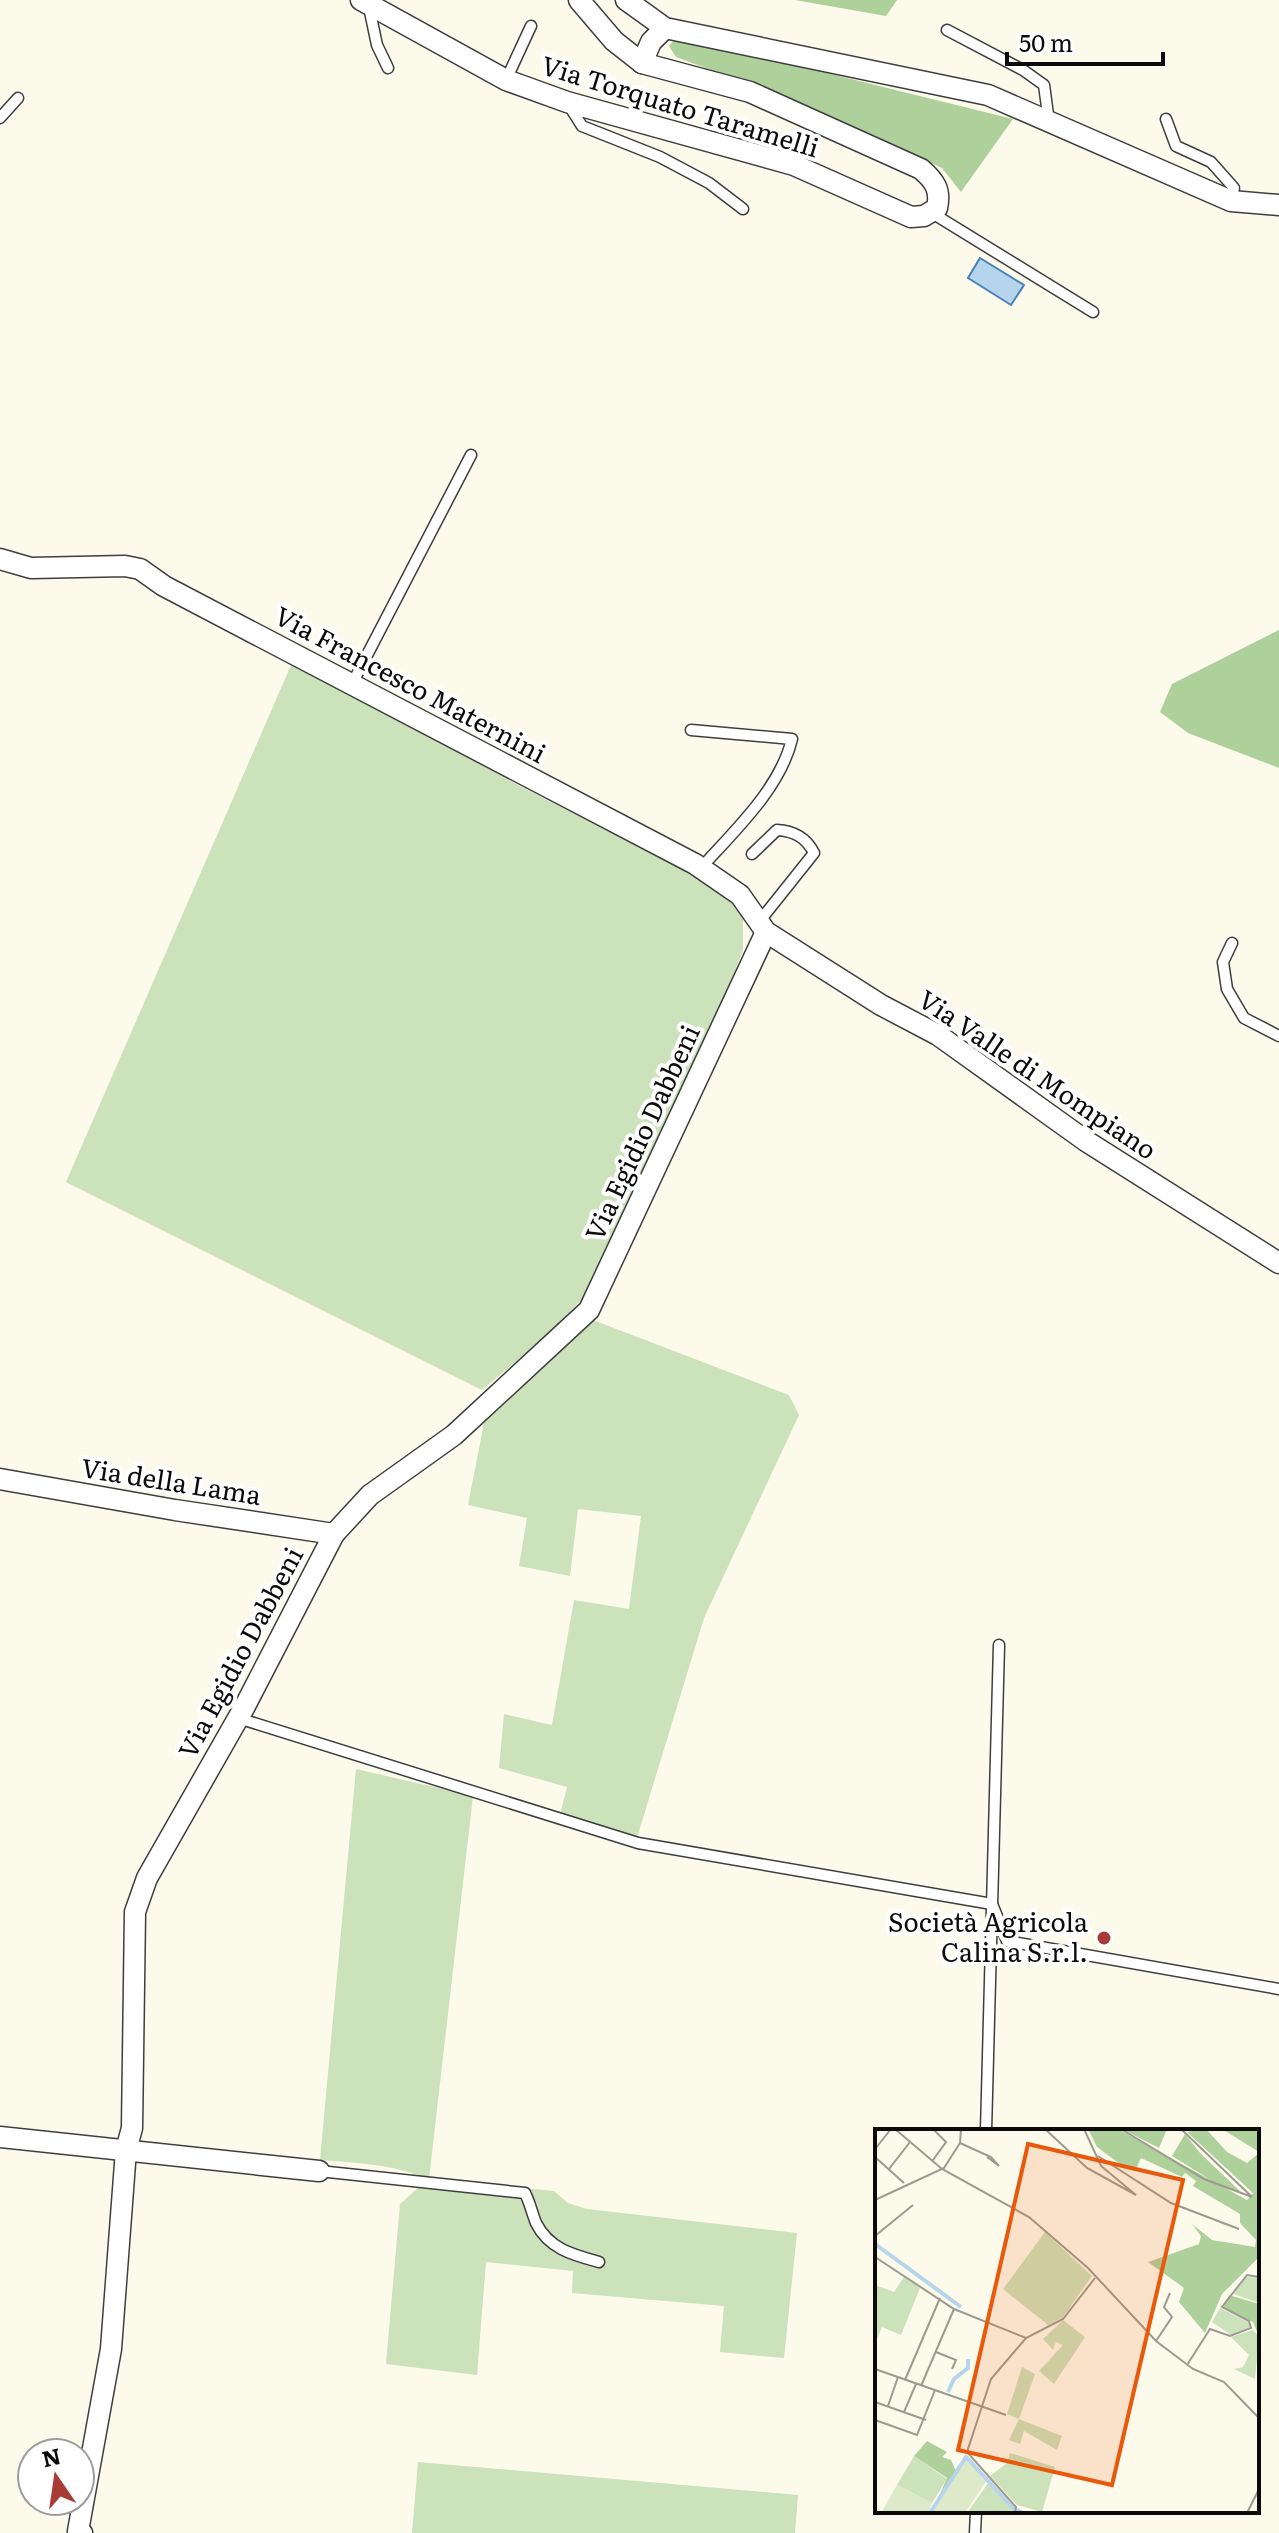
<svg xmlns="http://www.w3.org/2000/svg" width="1279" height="2533" viewBox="0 0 1279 2533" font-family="Literata,serif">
<rect width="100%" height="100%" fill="#fcfaeb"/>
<g fill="#cbe2ba">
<path d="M 292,663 L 518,785 L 687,872 L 734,899 L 743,919 L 743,950 L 723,1001 L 585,1296 L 543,1339 L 482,1390 L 66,1182 Z"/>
<path d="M 593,1320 L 789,1395 L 799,1415 L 704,1618 L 636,1841 L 560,1815 L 567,1787 L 499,1768 L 504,1714 L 552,1725 L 574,1600 L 629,1609 L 641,1516 L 578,1509 L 570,1576 L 519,1566 L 527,1518 L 468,1505 L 484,1423 Z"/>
<path d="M 356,1769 L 473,1796 L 429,2179 L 554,2191 L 568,2203 L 587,2209 L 797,2233 L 784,2358 L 720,2352 L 724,2306 L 572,2293 L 573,2271 L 486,2262 L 477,2375 L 386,2364 L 400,2204 L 428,2179 C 393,2164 357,2163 320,2160 Z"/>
<path d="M 418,2462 L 798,2495 L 795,2533 L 412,2533 Z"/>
</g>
<g fill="#aed09b">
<path d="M 795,0 L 897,0 L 886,16 Z"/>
<path d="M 675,39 L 758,56 L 1013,119 L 961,192 L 942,168 L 888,143 L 759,88 L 676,57 L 669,46 Z"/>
<path d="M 1279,630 L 1279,768 L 1188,733 L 1160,712 L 1172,684 Z"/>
</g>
<path fill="#b7d4ed" stroke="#4782ba" stroke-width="2" d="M 980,258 L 1024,285 L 1011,305 L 968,278 Z"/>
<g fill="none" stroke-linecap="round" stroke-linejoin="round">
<defs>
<g id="service">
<path d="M 369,7 L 377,45 L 388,68"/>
<path d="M 947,30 L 1023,70 L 1044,85 L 1049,122"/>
<path d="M 506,80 L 531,26"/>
<path d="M 568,104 L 582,126 L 660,157 L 709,183 L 743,209"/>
<path d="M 0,118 L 18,98"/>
<path d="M 1166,119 L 1176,146 L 1211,162 L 1234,188 L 1231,201"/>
<path d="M 932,213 L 1093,312"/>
<path d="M 352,684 L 471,455"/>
<path d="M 691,730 L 792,739 C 780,789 734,831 701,868"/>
<path d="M 752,854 L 777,830 C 794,831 806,837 814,853 L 759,922"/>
<path d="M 1232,943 L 1223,962 L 1227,989 L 1244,1018 L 1279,1036"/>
<path d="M 238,1718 L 638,1843 L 992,1904 L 1007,1941 L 1279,1989"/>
<path d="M 986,2131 L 999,1645"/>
<path d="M 319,2171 L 525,2193 C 530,2203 532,2213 536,2223 C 549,2249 573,2255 599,2262"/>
<path d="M 975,2533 L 976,2511"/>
</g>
<g id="minor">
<path d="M 361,0 L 506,80 L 567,102 L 794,165 L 911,217 L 924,216 L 937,208 C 941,190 935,181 921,169 L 750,92 L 642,63 L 614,41 L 579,0"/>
<path d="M 626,0 L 665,28 L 988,95 L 1231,201 L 1279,205"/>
<path d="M 642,63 L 651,42 L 665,28"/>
<path d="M 0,559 L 31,568 L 125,566 L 140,569 L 164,586 L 695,864 L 740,895 L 766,932 L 881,1005 L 938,1035 L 1086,1141 L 1279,1263"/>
<path d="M 0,1479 L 175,1510 L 334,1534"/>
<path d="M 0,2137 L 319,2171"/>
<path d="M 82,2533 L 78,2531 L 111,2349 L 126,2150 L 132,2128 L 135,1912 L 147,1878 L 245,1706 L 334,1534 L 370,1495 L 454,1435 L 589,1310 L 766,932"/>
</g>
</defs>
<use href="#service" stroke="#3e3e3e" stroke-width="13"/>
<use href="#minor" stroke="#3e3e3e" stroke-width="23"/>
<use href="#service" stroke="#fff" stroke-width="10"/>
<use href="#minor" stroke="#fff" stroke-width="20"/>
</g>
<circle fill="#a83b36" stroke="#fff" stroke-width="3" cx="1104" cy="1938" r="8"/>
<g text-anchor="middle" stroke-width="8" stroke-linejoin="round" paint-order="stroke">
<g font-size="26" fill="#0b0b0b" stroke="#fff">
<text transform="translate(680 107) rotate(17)" y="9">Via Torquato Taramelli</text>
<text transform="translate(410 685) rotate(28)" y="9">Via Francesco Maternini</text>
<text transform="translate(1037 1075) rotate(34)" y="9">Via Valle di Mompiano</text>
<text transform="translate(643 1133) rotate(-65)" y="9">Via Egidio Dabbeni</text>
<text transform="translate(171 1482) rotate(9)" y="9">Via della Lama</text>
<text transform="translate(241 1653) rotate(-62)" y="9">Via Egidio Dabbeni</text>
</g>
<g font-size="26" fill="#0b0b0b" stroke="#fff" text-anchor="end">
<text x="1088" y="1932">Società Agricola<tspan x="1088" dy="30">Calina S.r.l.</tspan></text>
</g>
</g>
<g transform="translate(875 2129)">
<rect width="384" height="384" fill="#fcfaeb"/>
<path d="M 170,103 L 217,147 L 188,188 L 173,196 L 128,160 ZM 29,148 L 45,159 L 26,206 L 7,198 L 0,214 L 0,156 L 19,163 ZM 371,148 L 384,149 L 384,174 L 359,165 ZM 345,179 L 375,194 L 375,198 L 356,206 L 337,193 ZM 188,191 L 210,208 L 179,255 L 164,242 L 188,216 L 181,213 L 178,221 L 168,210 ZM 378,201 L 384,207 L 380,250 L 359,240 L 368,238 L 374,226 L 356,208 ZM 147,238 L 160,245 L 144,290 L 187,307 L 182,321 L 149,302 L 145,315 L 134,311 L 144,290 L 132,285 ZM 135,324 L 180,338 L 167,383 L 142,376 L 115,347 L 132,334 ZM 39,327 L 72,350 L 57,374 L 22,356 ZM 114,353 L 139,382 L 138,384 L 92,384 Z" fill="#cbe2ba"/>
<path d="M 213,0 L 243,0 L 372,71 L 378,64 L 312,3 L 331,0 L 352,23 L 372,34 L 384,24 L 384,128 L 347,165 L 330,204 L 304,173 L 309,159 L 273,133 L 324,115 L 326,107 L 317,95 L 337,111 L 380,118 L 381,111 L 365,94 L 365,85 L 318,57 L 321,52 L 310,44 L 307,48 L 266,29 L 260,42 L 245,35 L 222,18 ZM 247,0 L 292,0 L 284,19 ZM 347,0 L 384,0 L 384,23 ZM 310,5 L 326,25 L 366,63 L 339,53 L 297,27 ZM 354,166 L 384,175 L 384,207 L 378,193 L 348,179 ZM 52,312 L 72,323 L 67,328 L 76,331 L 81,342 L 57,384 L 72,349 L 39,327 Z" fill="#aed09b"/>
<path d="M 91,330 L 112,351 L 90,384 L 57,384 ZM 22,356 L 57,374 L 53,384 L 6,384 Z" fill="#dceaca"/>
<path fill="none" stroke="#b7d4ed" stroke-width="4" d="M 0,115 L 86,178M 73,263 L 79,250 L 93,239 L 93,230M 55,384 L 91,328 L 139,380 L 149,384"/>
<path fill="none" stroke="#9c9a91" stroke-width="2" d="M 20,0 L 67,40 L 154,88 L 213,139 L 281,212 L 318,240 L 349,253 L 384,289M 58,0 L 71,13 L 58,31M 170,0 L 212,39 L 261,66 L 226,37 L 209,0M 246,0 L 329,50 L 377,68 L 306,0M 85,14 L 116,28 L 124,37 L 112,28M 0,20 L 16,0M 223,27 L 296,74 L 364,100M 0,28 L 29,54M 14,40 L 35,13M 0,71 L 69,39 L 85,14 L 86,0M 0,107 L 38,76M 0,128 L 79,180 L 151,209M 281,212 L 297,188 L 289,178 L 295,164M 61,223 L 81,231 L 77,240M 312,236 L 335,200 L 355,207 L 376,199 L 374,192 L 347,178 L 372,146 L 384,148M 0,240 L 131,286M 30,251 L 65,169M 46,257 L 79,180M 0,273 L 51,291M 13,277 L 23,248M 29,283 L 41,255M 0,291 L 42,306 L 60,261M 140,384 L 141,378 L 92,323 L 116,250 L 151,209 L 188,190 L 220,149M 372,384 L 384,360"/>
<path fill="#e8590c" fill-opacity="0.15" stroke="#e8590c" stroke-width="4" d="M 153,15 L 308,51 L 237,356 L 83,321 Z"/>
<rect width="384" height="384" fill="none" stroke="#0b0b0b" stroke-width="4"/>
</g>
<g transform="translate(56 2477) rotate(347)"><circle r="38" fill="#ffffff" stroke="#9d9d9d" stroke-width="2"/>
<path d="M0-6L14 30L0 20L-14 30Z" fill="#a83b36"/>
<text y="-12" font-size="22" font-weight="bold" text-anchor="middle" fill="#0b0b0b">N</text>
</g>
<path d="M1007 52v12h156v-12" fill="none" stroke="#0b0b0b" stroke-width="4"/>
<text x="1019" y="52" font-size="24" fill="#0b0b0b" stroke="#ffffff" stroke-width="6" paint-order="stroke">50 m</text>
</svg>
